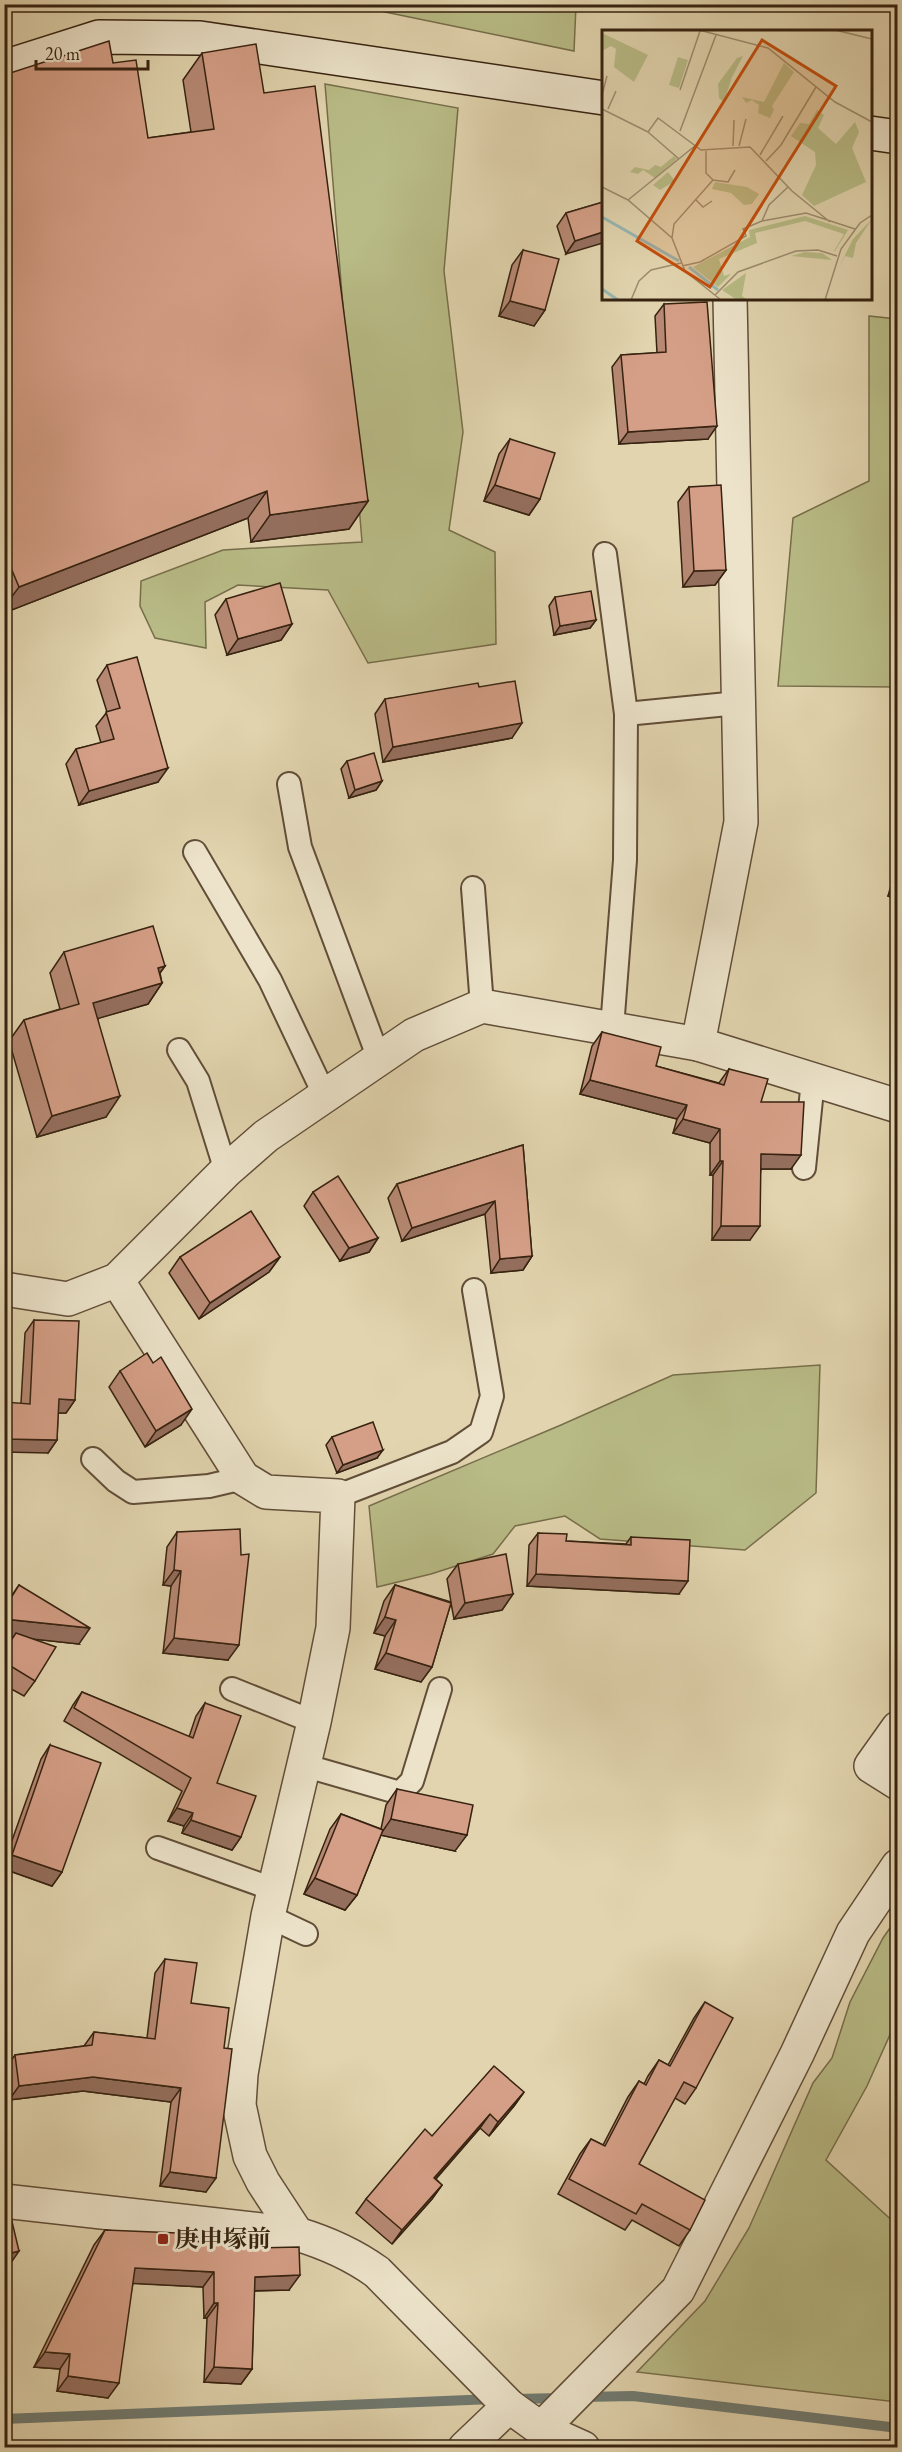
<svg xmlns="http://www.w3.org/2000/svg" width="902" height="2452" viewBox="0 0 902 2452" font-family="'EB Garamond','Noto Serif JP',serif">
<rect width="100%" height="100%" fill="#e1d4ae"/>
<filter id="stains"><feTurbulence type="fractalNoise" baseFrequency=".00333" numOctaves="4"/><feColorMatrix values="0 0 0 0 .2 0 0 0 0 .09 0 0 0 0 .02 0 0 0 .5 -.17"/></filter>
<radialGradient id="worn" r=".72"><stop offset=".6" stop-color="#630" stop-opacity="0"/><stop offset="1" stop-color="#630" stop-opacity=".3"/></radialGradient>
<g fill="#b8bb86" stroke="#776e4b" stroke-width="1.5">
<path d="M 351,5 L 576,5 L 574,51 Z"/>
<path d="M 325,84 L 458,108 L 444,271 L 463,432 L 449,530 L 495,552 L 496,644 L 368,663 L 328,590 L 238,585 L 205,602 L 206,648 L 155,638 L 140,606 L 141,581 L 223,550 L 362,542 Z"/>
<path d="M 869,316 L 897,319 L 897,687 L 778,686 L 793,518 L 869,481 Z"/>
<path d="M 820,1365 L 816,1493 L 745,1550 L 600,1539 L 565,1516 L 515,1526 L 493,1554 L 431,1574 L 377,1587 L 369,1506 L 561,1425 L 673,1375 Z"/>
<path d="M 897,1918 L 897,2019 L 867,2086 L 826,2160 L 897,2225 L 897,2402 L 637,2372 L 705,2301 L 749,2228 L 813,2083 L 832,2058 L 850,2002 L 883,1938 Z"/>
</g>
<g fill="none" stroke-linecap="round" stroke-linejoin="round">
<g stroke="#707b72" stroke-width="10">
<path d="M 583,2397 L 633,2396 L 898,2428"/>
<path d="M 514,2399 L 562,2398"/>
<path d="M 4,2419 L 493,2399"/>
</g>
<defs>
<g id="lane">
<path d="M 605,554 L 626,714 L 625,860 L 612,1028"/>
<path d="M 626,714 L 738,703"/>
<path d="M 289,784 L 300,847 L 379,1059"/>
<path d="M 195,852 L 270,980 L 325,1096"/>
<path d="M 473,888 L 482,1006"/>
<path d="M 179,1050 L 198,1081 L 226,1171"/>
<path d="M 804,1168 L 813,1080"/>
<path d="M 93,1459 L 116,1481 L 133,1492 L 209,1486 L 243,1478"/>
<path d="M 338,1496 L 452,1452 L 481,1432 L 492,1396 L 474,1290"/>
<path d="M 232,1689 L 314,1722"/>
<path d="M 303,1765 L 400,1793 L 412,1781 L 440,1689"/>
<path d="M 158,1848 L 273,1889"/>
<path d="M 268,1916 L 306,1934"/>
</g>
<g id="street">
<path d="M 698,1044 L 741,822 L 730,298"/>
<path d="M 117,1280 L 243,1478 L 266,1492 L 338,1496 L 333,1628 L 314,1722 L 268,1916 L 241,2074 L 239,2105 L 250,2156 L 263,2182 L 297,2234"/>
<path d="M 4,1289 L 68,1299 L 117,1280 L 226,1171 L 266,1136 L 414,1035 L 482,1006 L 698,1044 L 898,1106"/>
<path d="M 898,1728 L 871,1766 L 898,1783"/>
<path d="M 4,2201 L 297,2234 C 327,2243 352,2254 377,2272 L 509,2406 L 541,2429 L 583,2448"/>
<path d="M 541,2429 L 678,2290 L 797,2054 L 853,1933 L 898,1866"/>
<path d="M 465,2448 L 509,2406"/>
</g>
<g id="secondary">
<path d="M 4,67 L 99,37 L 200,38 L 604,98"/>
<path d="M 870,133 L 898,137"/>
</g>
</defs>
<use href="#lane" stroke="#614e38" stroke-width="26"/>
<use href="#street" stroke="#614e38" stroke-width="36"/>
<use href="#secondary" stroke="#362210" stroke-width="36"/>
<use href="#lane" stroke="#ece3ca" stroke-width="22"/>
<use href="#street" stroke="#ece3ca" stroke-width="33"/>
<use href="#secondary" stroke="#ece3ca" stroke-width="33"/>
</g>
<g fill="#b78974" stroke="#362210" stroke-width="1.5">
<path d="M 202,53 L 264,93 L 368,501 L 349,529 L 251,542 L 248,518 L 4,613 L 4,75 L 113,63 L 148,138 L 191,132 L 183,80 Z"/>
<path d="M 603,202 L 566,254 L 557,226 L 566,213 Z"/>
<path d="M 523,250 L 545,310 L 534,326 L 499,316 L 512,265 Z"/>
<path d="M 664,304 L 708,439 L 619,444 L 612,367 L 621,355 L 657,353 L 655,316 Z"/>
<path d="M 510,439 L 540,499 L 529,515 L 484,501 L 499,454 Z"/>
<path d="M 689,487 L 726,570 L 715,585 L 683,587 L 678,502 Z"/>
<path d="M 555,597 L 596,620 L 590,628 L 554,635 L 549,606 Z"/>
<path d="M 226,599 L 292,624 L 281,640 L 227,655 L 215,615 Z"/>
<path d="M 107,665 L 158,782 L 79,805 L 66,764 L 76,749 L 101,743 L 96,726 L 107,712 L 97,680 Z"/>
<path d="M 479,687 L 512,738 L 383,762 L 375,714 L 385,699 Z"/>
<path d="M 347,761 L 382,781 L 376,790 L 349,798 L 341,769 Z"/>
<path d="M 897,864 L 897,899 L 888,896 Z"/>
<path d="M 64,952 L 165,966 L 160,973 L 162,983 L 148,1004 L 98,1018 L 106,1117 L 37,1137 L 9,1041 L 24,1020 L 60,1009 L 50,973 Z"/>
<path d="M 602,1032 L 656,1066 L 719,1083 L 729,1069 L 761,1102 L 791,1169 L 761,1169 L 750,1240 L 712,1240 L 713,1175 L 710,1175 L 710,1143 L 673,1133 L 677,1119 L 580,1094 L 592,1046 Z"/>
<path d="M 523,1145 L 532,1256 L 523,1270 L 491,1273 L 485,1214 L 402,1241 L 388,1198 L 397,1184 Z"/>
<path d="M 313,1192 L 378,1238 L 369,1252 L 340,1261 L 304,1206 Z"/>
<path d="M 180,1257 L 280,1257 L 269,1272 L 199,1319 L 169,1273 Z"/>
<path d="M 34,1320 L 75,1400 L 66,1413 L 58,1413 L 57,1440 L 48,1453 L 21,1403 L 25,1333 Z"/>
<path d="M 120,1371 L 181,1425 L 145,1447 L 109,1387 Z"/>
<path d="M 332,1437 L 377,1458 L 337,1473 L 326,1445 Z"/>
<path d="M 177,1532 L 228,1660 L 163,1653 L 171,1586 L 163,1585 L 167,1547 Z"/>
<path d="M 538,1533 L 566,1541 L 626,1544 L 631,1537 L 679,1594 L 527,1586 L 529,1545 Z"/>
<path d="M 458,1564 L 513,1594 L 502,1610 L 454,1619 L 451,1603 L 432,1667 L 421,1682 L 375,1669 L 385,1636 L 374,1633 L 384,1601 L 395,1585 L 451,1602 L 447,1579 Z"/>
<path d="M 19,1585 L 79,1644 L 35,1639 L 35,1681 L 24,1696 L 4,1685 L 4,1649 L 13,1637 L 4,1636 L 4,1607 Z"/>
<path d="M 82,1692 L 189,1737 L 196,1716 L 205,1703 L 217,1783 L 241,1837 L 232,1850 L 182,1833 L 184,1826 L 168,1821 L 182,1791 L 64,1721 L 73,1705 Z"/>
<path d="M 50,1745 L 62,1872 L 52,1886 L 4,1869 L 4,1863 L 41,1759 Z"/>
<path d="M 397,1789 L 455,1851 L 381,1835 L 357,1895 L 345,1910 L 304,1894 L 330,1829 L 341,1814 L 381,1829 L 386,1805 Z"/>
<path d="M 165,1959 L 191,2003 L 206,2192 L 160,2186 L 171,2102 L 83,2091 L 9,2100 L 5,2069 L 15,2055 L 84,2046 L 94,2032 L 147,2038 L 155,1973 Z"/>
<path d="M 705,2002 L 696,2088 L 685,2104 L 675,2098 L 639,2164 L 690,2230 L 679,2246 L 632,2220 L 625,2230 L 558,2194 L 580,2154 L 591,2139 L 603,2145 L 628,2097 L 639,2081 L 644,2084 L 648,2076 L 659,2060 L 668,2065 L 694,2018 Z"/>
<path d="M 524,2092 L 514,2106 L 489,2136 L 480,2128 L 436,2179 L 442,2185 L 432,2199 L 392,2244 L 356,2213 L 366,2199 L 432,2136 Z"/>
<path d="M 105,2230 L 176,2242 L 255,2248 L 289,2290 L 254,2291 L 252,2369 L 241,2384 L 204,2382 L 207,2318 L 204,2318 L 203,2287 L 133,2283 L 108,2398 L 57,2391 L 60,2369 L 34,2367 L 94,2245 Z"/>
</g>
<g fill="#956f5e" stroke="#362210" stroke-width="1.5">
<path d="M 603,232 L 603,243 L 566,254 L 575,241 Z"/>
<path d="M 510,301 L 545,310 L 534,326 L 499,316 Z"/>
<path d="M 717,426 L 708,439 L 619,444 L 628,432 Z"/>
<path d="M 495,485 L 540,499 L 529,515 L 484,501 Z"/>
<path d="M 267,491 L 248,518 L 4,613 L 4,607 L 19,587 Z"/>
<path d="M 368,501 L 349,529 L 251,542 L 270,515 Z"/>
<path d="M 726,570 L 715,585 L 683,587 L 694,571 Z"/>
<path d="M 596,620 L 590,628 L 554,635 L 560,626 Z"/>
<path d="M 292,624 L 281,640 L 227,655 L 238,639 Z"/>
<path d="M 522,723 L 512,738 L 383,762 L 393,747 Z"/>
<path d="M 168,768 L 158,782 L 79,805 L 89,791 Z"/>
<path d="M 382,781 L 376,790 L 349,798 L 355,790 Z"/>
<path d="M 897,882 L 897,899 L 888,896 Z"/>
<path d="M 165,966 L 150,986 L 158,968 Z"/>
<path d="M 162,983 L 148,1004 L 79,1024 L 93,1003 Z"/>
<path d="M 590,1080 L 687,1105 L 677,1119 L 580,1094 Z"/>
<path d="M 120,1096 L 106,1117 L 37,1137 L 52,1116 Z"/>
<path d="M 683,1119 L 720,1129 L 710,1143 L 673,1133 Z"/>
<path d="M 761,1154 L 801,1155 L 791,1169 L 751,1169 Z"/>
<path d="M 720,1161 L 723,1161 L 713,1175 L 710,1175 Z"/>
<path d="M 495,1201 L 485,1214 L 402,1241 L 412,1228 Z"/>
<path d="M 721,1226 L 760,1226 L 750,1240 L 712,1240 Z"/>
<path d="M 378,1238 L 369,1252 L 340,1261 L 349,1248 Z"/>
<path d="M 532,1256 L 523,1270 L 491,1273 L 500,1259 Z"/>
<path d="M 280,1257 L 269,1272 L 199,1319 L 210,1303 Z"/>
<path d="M 59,1399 L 75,1400 L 66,1413 L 50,1413 Z"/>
<path d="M 192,1409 L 181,1425 L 145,1447 L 156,1431 Z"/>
<path d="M 4,1439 L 57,1440 L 48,1453 L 4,1452 Z"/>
<path d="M 383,1450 L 377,1458 L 337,1473 L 343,1465 Z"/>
<path d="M 174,1570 L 181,1571 L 171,1586 L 163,1585 Z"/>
<path d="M 536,1574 L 688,1581 L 679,1594 L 527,1586 Z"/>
<path d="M 513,1594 L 502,1610 L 454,1619 L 465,1603 Z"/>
<path d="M 385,1617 L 396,1620 L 385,1636 L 374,1633 Z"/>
<path d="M 4,1619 L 90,1628 L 79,1644 L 4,1636 Z"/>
<path d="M 174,1638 L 239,1645 L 228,1660 L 163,1653 Z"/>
<path d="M 386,1653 L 432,1667 L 421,1682 L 375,1669 Z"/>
<path d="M 177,1808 L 193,1813 L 184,1826 L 168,1821 Z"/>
<path d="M 391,1819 L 467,1835 L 455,1851 L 380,1835 Z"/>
<path d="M 191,1820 L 241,1837 L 232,1850 L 182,1833 Z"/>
<path d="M 12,1855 L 62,1872 L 52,1886 L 4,1869 L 4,1866 Z"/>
<path d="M 315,1878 L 357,1895 L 345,1910 L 304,1894 Z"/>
<path d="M 93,2077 L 181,2088 L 171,2102 L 83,2091 L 9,2100 L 19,2086 Z"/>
<path d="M 524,2092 L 514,2106 L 489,2136 L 498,2122 Z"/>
<path d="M 490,2114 L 480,2128 L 424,2192 L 434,2178 Z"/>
<path d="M 170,2172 L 216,2178 L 206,2192 L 160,2186 Z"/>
<path d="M 442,2185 L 432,2199 L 392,2244 L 402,2230 Z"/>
<path d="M 19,2251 L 8,2267 L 4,2268 L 4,2255 Z"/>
<path d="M 135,2268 L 214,2272 L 203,2287 L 124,2283 Z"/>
<path d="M 300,2275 L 289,2290 L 244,2291 L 255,2277 Z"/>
<path d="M 214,2303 L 218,2303 L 207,2318 L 204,2318 Z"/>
<path d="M 45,2352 L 70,2354 L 60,2369 L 34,2367 Z"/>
<path d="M 214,2367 L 252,2369 L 241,2384 L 204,2382 Z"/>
<path d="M 68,2376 L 119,2383 L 108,2398 L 57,2391 Z"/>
</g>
<g fill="#d59f87" stroke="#362210" stroke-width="1.5">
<path d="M 109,41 L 113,63 L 136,60 L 148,138 L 214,129 L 202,53 L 256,44 L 264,93 L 315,86 L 368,501 L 270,515 L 267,491 L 19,587 L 4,551 L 4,75 Z"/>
<path d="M 603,202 L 603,232 L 575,241 L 566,213 Z"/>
<path d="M 523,250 L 559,259 L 545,310 L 510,301 Z"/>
<path d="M 707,302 L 717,426 L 628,432 L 621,355 L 666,352 L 664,304 Z"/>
<path d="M 510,439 L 555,453 L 540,499 L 495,485 Z"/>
<path d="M 721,485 L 726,570 L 694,571 L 689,487 Z"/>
<path d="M 280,583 L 292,624 L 238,639 L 226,599 Z"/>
<path d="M 591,591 L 596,620 L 560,626 L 555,597 Z"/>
<path d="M 137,657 L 168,768 L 89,791 L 76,749 L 114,739 L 106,712 L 120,708 L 107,665 Z"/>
<path d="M 515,681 L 522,723 L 393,747 L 385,699 L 478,683 L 479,687 Z"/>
<path d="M 374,753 L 382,781 L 355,790 L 347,761 Z"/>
<path d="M 153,926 L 165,966 L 158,968 L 162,983 L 93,1003 L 120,1096 L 52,1116 L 24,1020 L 79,1004 L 64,952 Z"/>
<path d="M 602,1032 L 661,1047 L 656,1066 L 724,1085 L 729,1069 L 768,1079 L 761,1102 L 804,1102 L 801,1155 L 761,1154 L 760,1226 L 721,1226 L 723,1161 L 720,1161 L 720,1129 L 683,1119 L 687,1105 L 590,1080 Z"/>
<path d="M 523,1145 L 532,1256 L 500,1259 L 495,1201 L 412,1228 L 397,1184 Z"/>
<path d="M 338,1176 L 378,1238 L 349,1248 L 313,1192 Z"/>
<path d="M 251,1211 L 280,1257 L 210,1303 L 180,1257 Z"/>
<path d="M 34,1320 L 79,1321 L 75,1400 L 59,1399 L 57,1440 L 4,1439 L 4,1402 L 30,1404 Z"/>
<path d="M 147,1353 L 153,1363 L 161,1357 L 192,1409 L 156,1431 L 120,1371 Z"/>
<path d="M 373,1422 L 383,1450 L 343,1465 L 332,1437 Z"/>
<path d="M 240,1529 L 241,1555 L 249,1554 L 239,1645 L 174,1638 L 181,1571 L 174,1570 L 177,1532 Z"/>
<path d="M 538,1533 L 567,1534 L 566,1541 L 631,1545 L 631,1537 L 690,1540 L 688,1581 L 536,1574 Z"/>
<path d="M 506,1554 L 513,1594 L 465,1603 L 458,1564 Z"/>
<path d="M 19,1585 L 90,1628 L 4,1619 L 4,1609 Z"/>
<path d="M 395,1585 L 451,1603 L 432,1667 L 386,1653 L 396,1620 L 385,1617 Z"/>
<path d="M 16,1633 L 56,1647 L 35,1681 L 4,1662 L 4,1651 Z"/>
<path d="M 82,1692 L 193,1738 L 205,1703 L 241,1716 L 217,1783 L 256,1796 L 241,1837 L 191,1820 L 193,1813 L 177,1808 L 191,1778 L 74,1708 Z"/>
<path d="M 50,1745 L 101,1763 L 62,1872 L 12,1855 Z"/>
<path d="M 397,1789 L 473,1805 L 467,1835 L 391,1819 Z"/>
<path d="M 341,1814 L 383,1830 L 357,1895 L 315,1878 Z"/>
<path d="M 165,1959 L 197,1963 L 191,2003 L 229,2008 L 224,2048 L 232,2049 L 216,2178 L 170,2172 L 181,2088 L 93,2077 L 19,2086 L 15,2055 L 92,2045 L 94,2032 L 155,2039 Z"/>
<path d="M 705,2002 L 733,2018 L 696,2088 L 684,2082 L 639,2164 L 705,2200 L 690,2230 L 642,2204 L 636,2214 L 569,2179 L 591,2139 L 605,2146 L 639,2081 L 646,2085 L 659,2060 L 670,2066 Z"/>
<path d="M 494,2066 L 524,2092 L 498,2122 L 490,2114 L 434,2178 L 442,2185 L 402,2230 L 366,2199 L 425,2129 L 432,2136 Z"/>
<path d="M 9,2209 L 19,2251 L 4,2255 L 4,2210 Z"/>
<path d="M 105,2230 L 177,2233 L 176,2242 L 255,2240 L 255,2248 L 299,2247 L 300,2275 L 255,2277 L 252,2369 L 214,2367 L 218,2303 L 214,2303 L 214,2272 L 135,2268 L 119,2383 L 68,2376 L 70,2354 L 45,2352 Z"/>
</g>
<rect fill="#8f2418" stroke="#ece3ca" stroke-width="2" x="157" y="2233" width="12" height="12" rx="3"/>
<g text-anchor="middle" stroke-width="6" stroke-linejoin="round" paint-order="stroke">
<g font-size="24" font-weight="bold" fill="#362210" stroke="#ece3ca" text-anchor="start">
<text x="175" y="2247">庚申塚前</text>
</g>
</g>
<g transform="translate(602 30)">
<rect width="270" height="270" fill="#e1d4ae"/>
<path d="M 0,3 L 46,25 L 32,52 L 12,37 L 14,19 L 9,16 L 0,21 ZM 141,26 L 130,47 L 122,72 L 117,68 L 116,54 L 135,28 ZM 76,27 L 86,30 L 77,58 L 67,55 ZM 182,33 L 192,42 L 170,76 L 172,80 L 168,88 L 156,83 L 157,75 L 150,70 L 144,73 L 140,67 L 162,72 ZM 215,80 L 222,85 L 216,98 L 234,114 L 253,92 L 257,102 L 250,118 L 264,152 L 212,176 L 200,165 L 214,135 L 213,122 L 189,106 L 198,93 L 207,94 ZM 72,126 L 75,129 L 53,148 L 41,140 L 36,144 L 28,142 L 33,137 L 47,140 L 53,135 L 59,137 ZM 66,142 L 73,151 L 58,160 L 51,155 ZM 113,152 L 145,157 L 157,164 L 150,174 L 142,175 L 129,163 L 110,159 ZM 203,186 L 246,200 L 233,221 L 221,219 L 232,221 L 242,204 L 203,191 L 153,203 L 155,213 L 117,229 L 122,246 L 129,244 L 116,257 L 91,237 L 148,207 L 147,200 ZM 270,189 L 254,213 L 251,228 L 243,226 L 234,243 L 251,209 ZM 203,222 L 220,223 L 230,230 L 189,226 ZM 144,243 L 140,266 L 146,270 L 135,270 L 120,260 Z" fill="#b8bb86"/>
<path fill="none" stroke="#96b7b3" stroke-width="3" d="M 0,187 L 77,231M 87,237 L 116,260M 0,259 L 16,270"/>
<path fill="none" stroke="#9d8d6f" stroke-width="1.5" d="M 97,0 L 166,18 L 233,72 L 270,92M 233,0 L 270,9M 78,60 L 98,1M 0,65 L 5,46M 0,79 L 46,102 L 56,88 L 99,120 L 148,117 L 190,161 L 228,192M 6,79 L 14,61M 78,101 L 114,5M 46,102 L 77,129M 131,116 L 132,90M 137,116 L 144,89M 158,125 L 181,86M 164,131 L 179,115 L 214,57M 111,150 L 126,152 L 133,140M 0,157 L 26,170 L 70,208 L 83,241 L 119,270M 26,170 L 94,115M 94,170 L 101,177 L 110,171M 160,191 L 167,175 L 186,157M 70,208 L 72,194 L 111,150 L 104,143 L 104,121M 80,236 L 98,232 L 144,206 L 141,199 L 160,191 L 204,183 L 253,199M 113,265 L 136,242 L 194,221 L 216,220 L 235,226M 29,270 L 37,251 L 49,240 L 79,233M 223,270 L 239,219 L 258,193 L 270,185"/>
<path fill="#c44e0d" fill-opacity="0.15" stroke="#c44e0d" stroke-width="3" d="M 160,10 L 234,56 L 108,257 L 35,211 Z"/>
<rect width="270" height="270" fill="none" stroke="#362210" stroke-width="3"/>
</g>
<rect width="902" height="2452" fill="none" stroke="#e1d4ae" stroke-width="24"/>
<rect x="6" y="6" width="890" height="2440" fill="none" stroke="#362210" stroke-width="3"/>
<rect x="12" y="12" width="878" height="2428" fill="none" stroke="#362210" stroke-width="1.5"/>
<path d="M36 60v9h112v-9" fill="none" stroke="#362210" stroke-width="3"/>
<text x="45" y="60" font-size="18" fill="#362210" stroke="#ece3ca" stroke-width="4.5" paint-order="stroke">20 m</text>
<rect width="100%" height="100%" filter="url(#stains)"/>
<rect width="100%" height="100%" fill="url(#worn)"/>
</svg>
